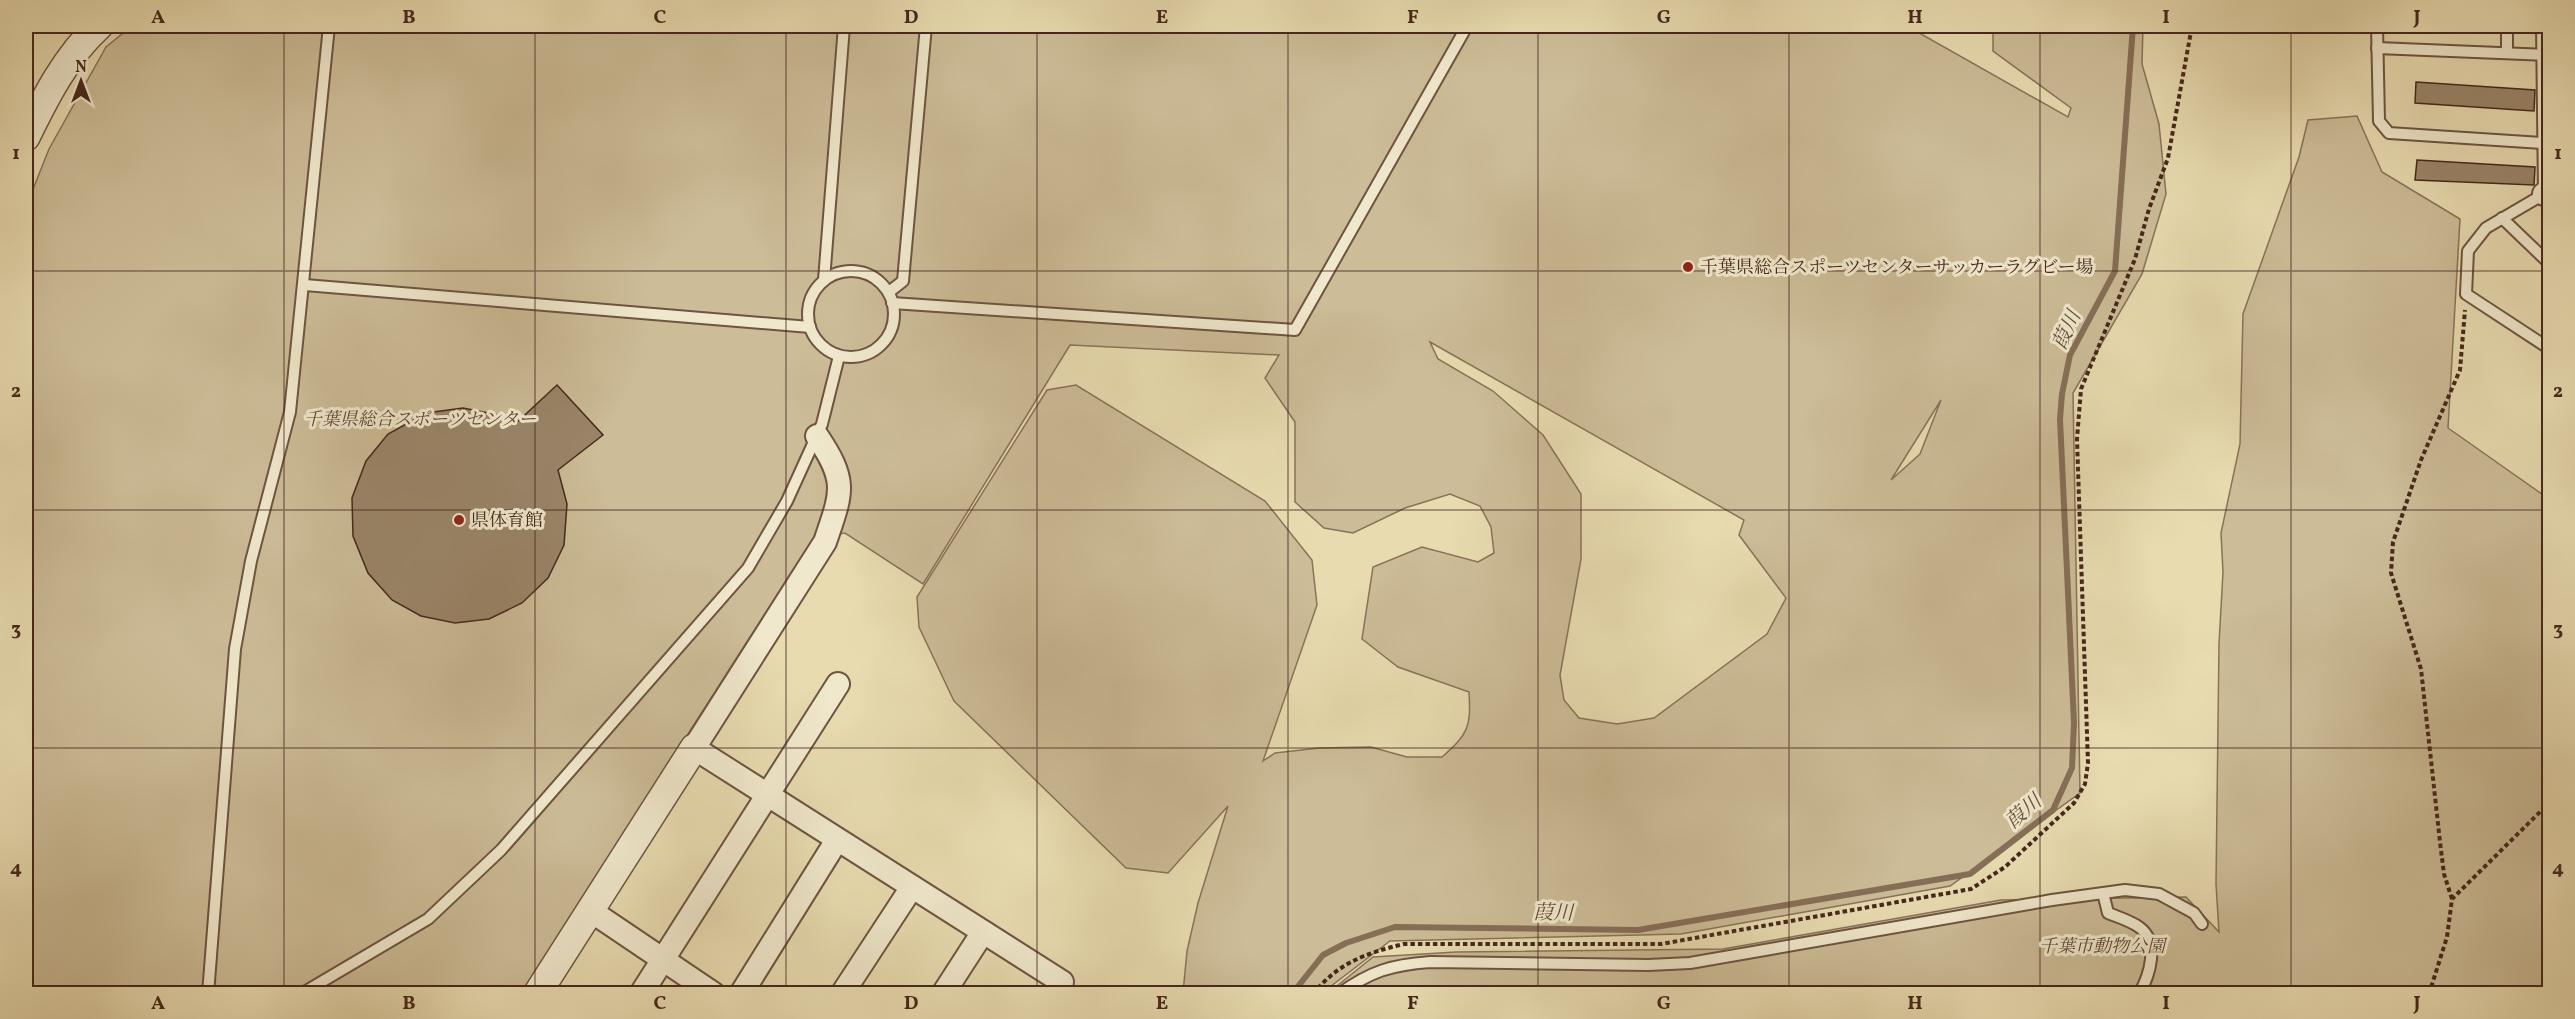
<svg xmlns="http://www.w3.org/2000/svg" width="2575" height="1019" viewBox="0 0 2575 1019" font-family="Vollkorn,'Noto Serif JP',serif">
<rect width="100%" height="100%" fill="#e8dbb0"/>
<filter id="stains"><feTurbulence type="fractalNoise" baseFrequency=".00333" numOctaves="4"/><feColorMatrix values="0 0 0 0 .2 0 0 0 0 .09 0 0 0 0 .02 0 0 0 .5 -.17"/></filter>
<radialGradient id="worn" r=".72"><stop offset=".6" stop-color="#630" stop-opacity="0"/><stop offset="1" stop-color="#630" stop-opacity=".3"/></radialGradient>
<g fill="#ccbc97" stroke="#89725a" stroke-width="1.5" fill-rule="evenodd">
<path d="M 132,26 L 1907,26 L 2068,117 L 2071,108 L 1993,51 L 1993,32 L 2013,26 L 2143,26 L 2142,64 L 2159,124 L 2166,194 L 2142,274 L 2073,393 L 2080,793 L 1950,886 L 1681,934 L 1390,941 L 1322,993 L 1183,993 L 1187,951 L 1198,903 L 1228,806 L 1168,873 L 1126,868 L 954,701 L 919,627 L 917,597 L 1047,390 L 1076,385 L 1265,501 L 1312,560 L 1317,605 L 1263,761 L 1275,753 L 1319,748 L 1371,747 L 1407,757 L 1442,757 C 1469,733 1471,727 1469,692 L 1398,667 L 1362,639 L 1373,567 L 1422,547 L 1478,562 L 1494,553 L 1491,527 L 1480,506 L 1450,494 L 1405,508 L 1353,533 L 1324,528 L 1295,502 L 1295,422 L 1265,378 L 1279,355 L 1070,345 L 923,584 L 845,533 L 813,539 L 522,993 L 26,994 L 26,207 L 49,149 L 106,47 ZM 1430,342 L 1744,520 L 1739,535 L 1786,598 L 1767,634 L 1654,718 L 1617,724 L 1579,718 L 1564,700 L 1560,675 L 1581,559 L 1581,494 L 1543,435 L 1493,391 L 1438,359 ZM 1941,400 L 1920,454 L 1891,480 Z"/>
<path d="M 2357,116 L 2382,172 L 2460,219 L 2448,428 L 2549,499 L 2549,993 L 1327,994 L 1373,957 L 1456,952 L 1723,949 L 2001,900 L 2186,897 L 2219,932 L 2216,884 L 2219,644 L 2223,572 L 2221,533 L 2240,444 L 2243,314 L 2299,157 L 2308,120 Z"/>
</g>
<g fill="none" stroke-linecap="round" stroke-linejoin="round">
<path stroke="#866e57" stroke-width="6" d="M 1292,994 L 1323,955 L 1346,943 L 1395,927 L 1638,930 L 1970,874 L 2053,810 L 2072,768 L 2074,723 L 2060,419 L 2062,394 L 2070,355 L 2115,271 L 2133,26"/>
</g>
<g fill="#9a8569" stroke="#46271c" stroke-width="1.5">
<path d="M 2416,82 L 2535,90 L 2534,111 L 2415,103 Z"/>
<path d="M 2417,160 L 2535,167 L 2534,185 L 2415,180 Z"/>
<path d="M 557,385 L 603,435 L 558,470 L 567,504 L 564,545 L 548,578 L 522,603 L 489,619 L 455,623 L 421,616 L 392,600 L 368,573 L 353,536 L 352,498 L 366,461 L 388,434 L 426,413 L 463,408 L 499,415 L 514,425 Z"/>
</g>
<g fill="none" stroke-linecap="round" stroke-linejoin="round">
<defs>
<g id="service">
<path d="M 2377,26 L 2379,121 L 2389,133 L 2543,143"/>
<path d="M 2542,26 L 2544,194 L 2486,228 L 2468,251 L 2466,294 L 2550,349"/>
<path d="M 2377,48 L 2548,55"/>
<path d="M 2507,53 L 2507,26"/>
<path d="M 2502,218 L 2550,264"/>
<circle cx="851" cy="314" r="43"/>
<path d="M 824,280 L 844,26"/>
<path d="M 305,285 L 810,327"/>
<path d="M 889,292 L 903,281 L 926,26"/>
<path d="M 892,303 L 1295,330 L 1467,26"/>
<path d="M 2103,893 L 2108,913 C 2118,917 2131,921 2139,927 C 2160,942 2150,975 2139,994"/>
<path d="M 208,994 L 235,649 L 251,561 L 290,412 L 329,26"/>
<path d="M 301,994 L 428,919 L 501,850 L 748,568 L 787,501 L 822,424 L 839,356"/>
<path d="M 1339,994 C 1371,971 1391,965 1430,962 L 1648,965 L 1690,963 L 2052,900 L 2125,890 L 2159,894 L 2194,913 L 2202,924"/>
</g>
<g id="minor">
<path d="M 2544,194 L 2550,190"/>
<path d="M 817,436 C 848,482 842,492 825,542 L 694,748 L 1062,982 L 1054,994"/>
<path d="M 591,911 L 714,994"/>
<path d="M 641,994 L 838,684"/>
<path d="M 741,994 L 837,840"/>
<path d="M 842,994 L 912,887"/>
<path d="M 943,994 L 983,932"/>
</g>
<g id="tertiary">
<path d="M 26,137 C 45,98 66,56 99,26"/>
<path d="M 537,994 L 694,748"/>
</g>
</defs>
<use href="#service" stroke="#6e5441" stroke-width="14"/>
<use href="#minor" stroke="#6e5441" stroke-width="26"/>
<use href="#tertiary" stroke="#6e5441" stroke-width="30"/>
<g stroke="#46271c" stroke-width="4" stroke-dasharray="4.5 3" stroke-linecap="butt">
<path d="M 2452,899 L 2444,874 L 2440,842 L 2421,669 L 2391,573 L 2393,542 L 2421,460 L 2460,370 L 2465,310"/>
<path d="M 1313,994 C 1338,963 1366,953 1404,944 L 1661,944 L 1971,889 L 2005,867 L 2074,803 L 2085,784 L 2088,763 L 2077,439 L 2081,389 L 2135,259 L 2149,209 L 2168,158 L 2192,26"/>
<path d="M 2429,994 L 2447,937 L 2452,899 L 2550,802"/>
</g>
<use href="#service" stroke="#f0e8cc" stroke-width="10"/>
<use href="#minor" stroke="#f0e8cc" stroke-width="22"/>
<use href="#tertiary" stroke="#f0e8cc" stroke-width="27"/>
</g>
<path fill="none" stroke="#46271c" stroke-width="1.5" stroke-opacity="0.55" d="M 284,26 L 284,994M 535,26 L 535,994M 786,26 L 786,994M 1037,26 L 1037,994M 1288,26 L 1288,994M 1538,26 L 1538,994M 1789,26 L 1789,994M 2040,26 L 2040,994M 2291,26 L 2291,994M 26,271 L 2550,271M 26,510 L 2550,510M 26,748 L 2550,748"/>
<g fill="#8f2418" stroke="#f0e8cc" stroke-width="2">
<circle cx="1688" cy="267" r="6"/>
<circle cx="459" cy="520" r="6"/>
</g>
<g text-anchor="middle" stroke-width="6" stroke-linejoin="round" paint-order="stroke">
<g font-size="18" fill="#46271c" stroke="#f0e8cc" text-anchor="start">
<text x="1700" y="273">千葉県総合スポーツセンターサッカーラグビー場</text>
<text x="471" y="526">県体育館</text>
</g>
<g font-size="18" font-style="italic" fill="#614535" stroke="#f0e8cc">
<text x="420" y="425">千葉県総合スポーツセンター</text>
<text x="2102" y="952">千葉市動物公園</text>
</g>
<g font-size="20" font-style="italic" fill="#664b39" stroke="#f0e8cc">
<text transform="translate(2066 330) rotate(-65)" y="7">葭川</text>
<text transform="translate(2023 811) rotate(-41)" y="7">葭川</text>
<text transform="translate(1553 912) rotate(1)" y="7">葭川</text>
</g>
</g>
<rect width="2575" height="1019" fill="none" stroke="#e8dbb0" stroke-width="66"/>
<g transform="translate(81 81)" stroke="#f0e8cc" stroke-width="4.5" paint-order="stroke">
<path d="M0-4.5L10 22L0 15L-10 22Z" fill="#46271c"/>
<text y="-9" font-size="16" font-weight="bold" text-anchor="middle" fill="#46271c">N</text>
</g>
<rect x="33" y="33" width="2509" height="953" fill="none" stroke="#46271c" stroke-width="2"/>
<g font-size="20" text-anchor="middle" font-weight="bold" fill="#46271c">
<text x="158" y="23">A</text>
<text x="409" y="23">B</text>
<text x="660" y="23">C</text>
<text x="911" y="23">D</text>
<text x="1162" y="23">E</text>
<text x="1413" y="23">F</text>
<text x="1664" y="23">G</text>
<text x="1915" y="23">H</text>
<text x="2166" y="23">I</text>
<text x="2417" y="23">J</text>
<text x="16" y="159">1</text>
<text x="2558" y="159">1</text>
<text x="16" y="397">2</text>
<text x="2558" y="397">2</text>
<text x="16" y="635">3</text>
<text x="2558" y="635">3</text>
<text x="16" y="874">4</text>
<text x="2558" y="874">4</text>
<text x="158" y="1009">A</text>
<text x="409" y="1009">B</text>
<text x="660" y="1009">C</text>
<text x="911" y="1009">D</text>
<text x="1162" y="1009">E</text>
<text x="1413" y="1009">F</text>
<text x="1664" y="1009">G</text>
<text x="1915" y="1009">H</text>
<text x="2166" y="1009">I</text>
<text x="2417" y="1009">J</text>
</g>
<rect width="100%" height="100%" filter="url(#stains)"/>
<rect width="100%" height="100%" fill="url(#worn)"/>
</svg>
